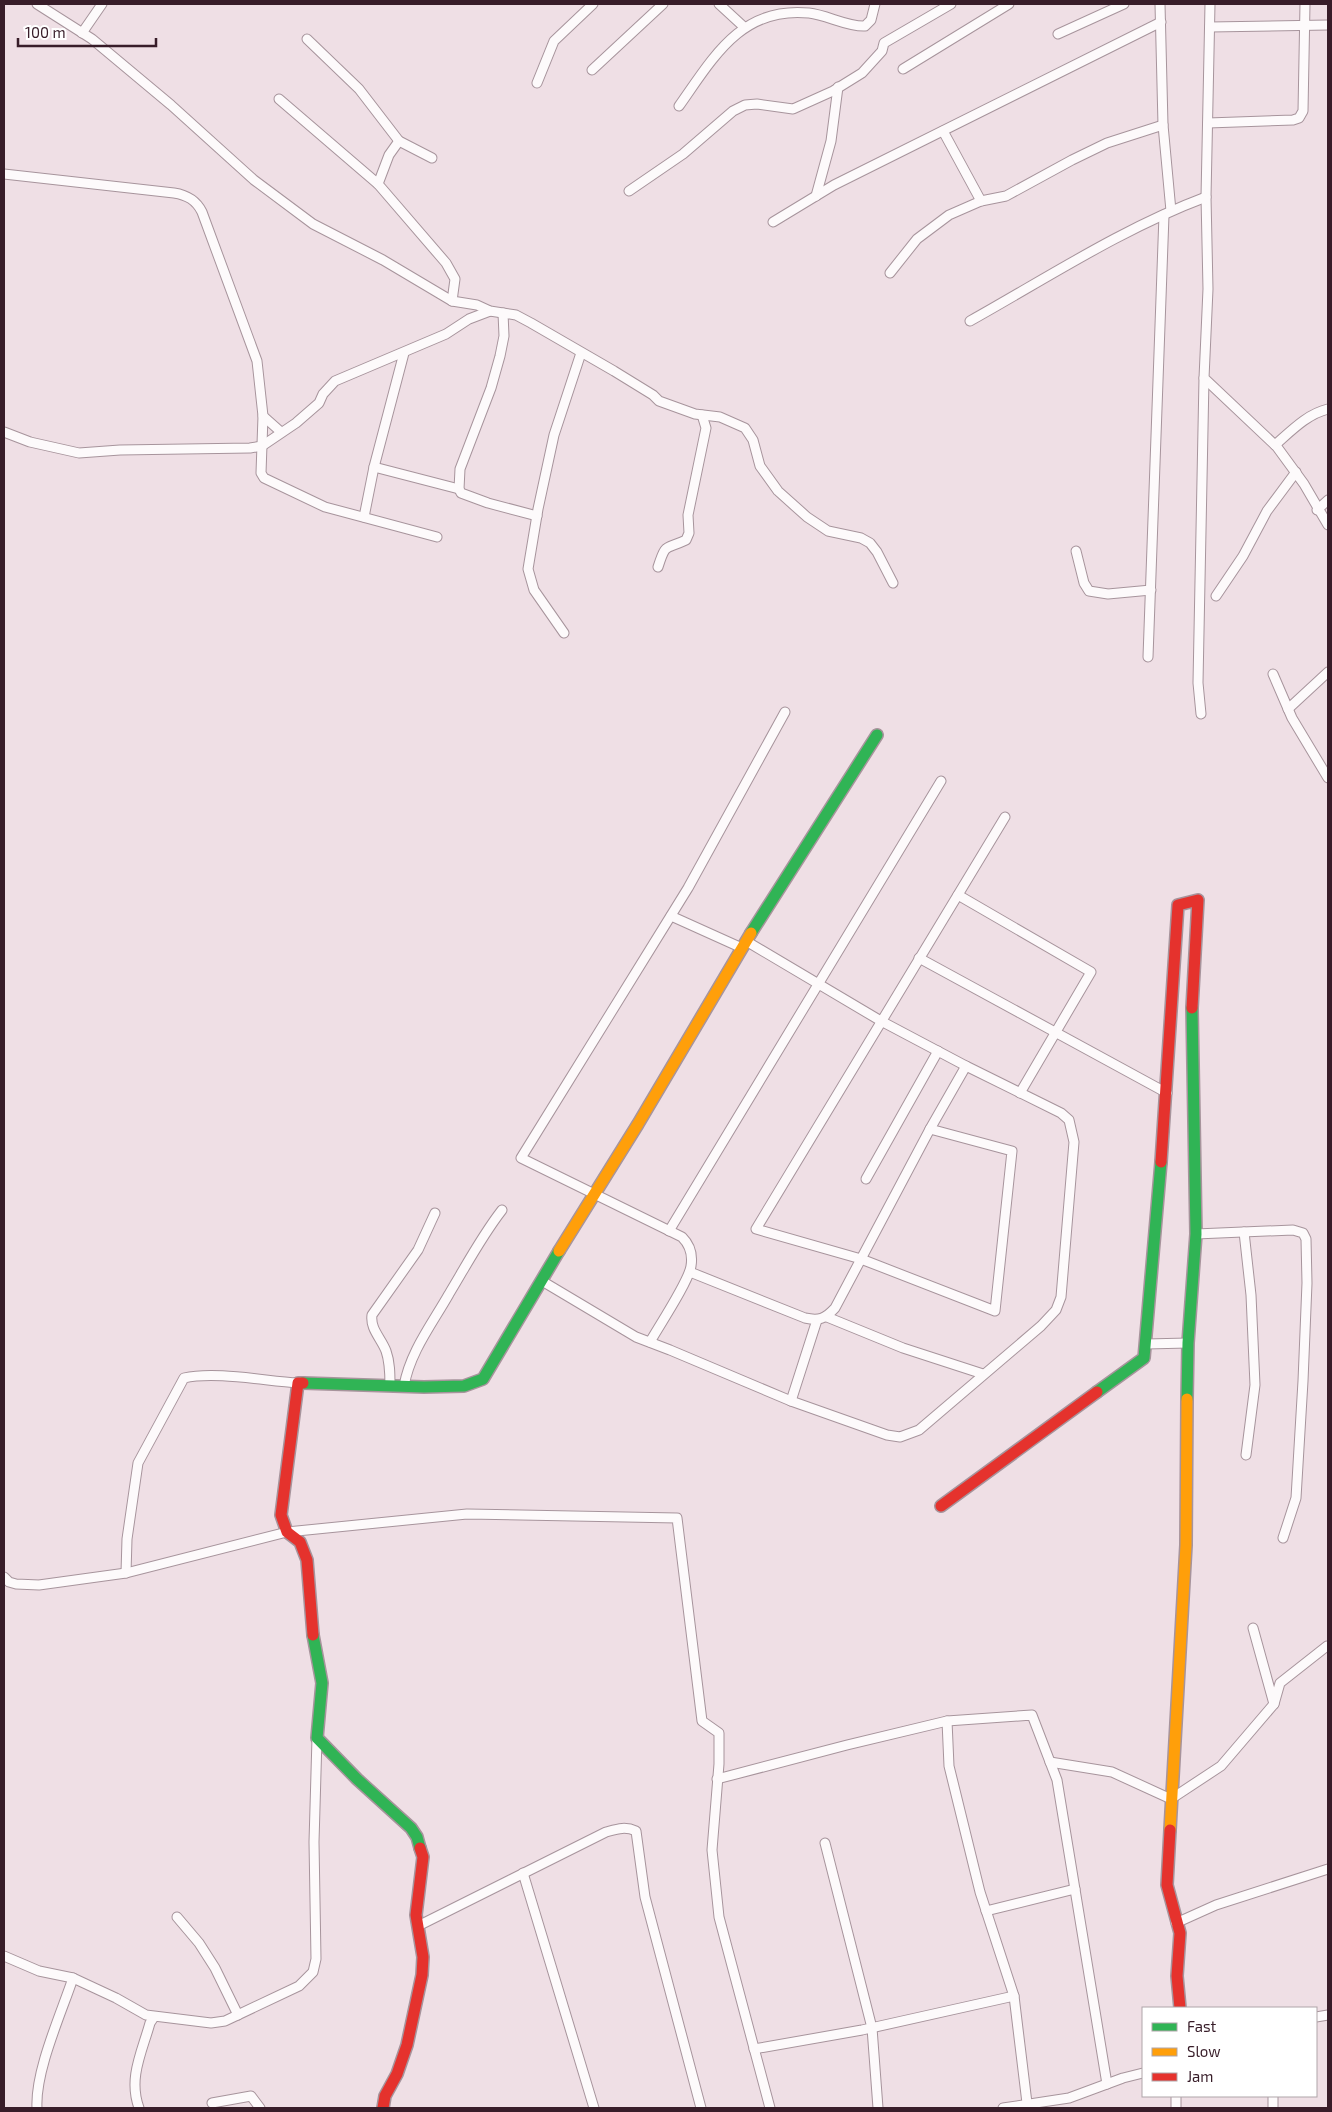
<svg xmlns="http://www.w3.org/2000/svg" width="1332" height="2112" viewBox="0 0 1332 2112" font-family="'Exo 2',sans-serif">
<rect width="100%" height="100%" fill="#efdfe5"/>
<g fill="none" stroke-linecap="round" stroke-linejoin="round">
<defs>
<g id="street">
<path d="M 37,4 L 92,39 L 171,105 L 254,180 L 313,224 L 383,260 L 452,301 L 477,305 L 490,311 L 516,315 L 531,323 L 614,371 L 653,395 L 659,401 L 695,414 L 720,417 L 745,428 L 753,440 L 760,466 L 778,491 L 807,517 L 828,531 L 861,538 L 870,543 L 877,552 L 893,583"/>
<path d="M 719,4 L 744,27"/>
<path d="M 1160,4 L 1163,125"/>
<path d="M 1210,4 L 1206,197 L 1208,289 L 1204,378 L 1277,447 L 1304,484 L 1328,525"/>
<path d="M 1210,27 L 1328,25"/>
<path d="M 82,33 L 102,4"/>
<path d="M 1058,34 L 1124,4"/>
<path d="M 307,39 L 359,89 L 399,141 L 432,158"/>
<path d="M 903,69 L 1009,4"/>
<path d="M 592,70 L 663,4"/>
<path d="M 537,83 L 554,41 L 593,4"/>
<path d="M 279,99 L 378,184"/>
<path d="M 679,106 C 713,58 741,6 809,13 C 827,15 848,27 865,26 L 871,20 L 875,4"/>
<path d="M 1208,123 L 1293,120 L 1299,118 L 1303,111 L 1305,4"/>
<path d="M 943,131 L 981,201"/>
<path d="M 399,141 L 389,155 L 378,184 L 446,263 L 455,279 L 452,301"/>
<path d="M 4,174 L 174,193 C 187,195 196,200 202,212 L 257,361 L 263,416 L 261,473 L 264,478 L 325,507 L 437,537"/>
<path d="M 629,191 L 683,154 L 733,111 L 745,105 L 757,104 L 793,109 L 833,91 L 862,73 L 882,51 L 884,43 L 951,4"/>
<path d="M 816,196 L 831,141 L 838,87"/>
<path d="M 773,222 L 834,185 L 1161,22"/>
<path d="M 890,273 L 917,239 L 949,215 L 981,201 L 1006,196 L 1072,160 L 1107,143 L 1163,125 L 1171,211"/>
<path d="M 503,313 L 504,336 L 500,356 L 491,388 L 460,469 L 459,489 L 461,493 L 488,503 L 537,516"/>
<path d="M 970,321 C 1047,278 1123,228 1206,197"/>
<path d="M 263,416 L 281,432"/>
<path d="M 4,432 L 30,442 L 79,453 L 120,450 L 250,448 L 262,446 L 296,423 L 319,403 L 323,394 L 335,381 L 446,334 L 469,319 L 490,311"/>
<path d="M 1275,445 C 1291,431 1307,414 1328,409"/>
<path d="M 374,467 L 459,489"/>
<path d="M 1317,510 L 1328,500"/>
<path d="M 364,517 L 374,467 L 404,353"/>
<path d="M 1076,551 L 1084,583 L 1089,591 L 1108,594 L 1151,590"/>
<path d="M 658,567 C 666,542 665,550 686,540 L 689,533 L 688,515 L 706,428 L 702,415"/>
<path d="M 1216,596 L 1243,556 L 1267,511 L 1296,472"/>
<path d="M 564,633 L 534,590 L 528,569 L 538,509 L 554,435 L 581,353"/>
<path d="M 1148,657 L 1164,215"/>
<path d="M 1273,674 L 1292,718 L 1328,778"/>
<path d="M 1288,709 L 1328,672"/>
<path d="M 1201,714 L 1198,683 L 1204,378"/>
<path d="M 958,895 L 1091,972 L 1020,1093"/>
<path d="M 671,916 L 742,948"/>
<path d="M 919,958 L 1167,1093"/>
<path d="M 930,1129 L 1012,1151 L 995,1311 L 861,1259 L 756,1229 L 1005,817"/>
<path d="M 866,1179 L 938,1051"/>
<path d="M 669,1231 L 941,781"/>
<path d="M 1244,1232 L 1251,1295 L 1255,1385 L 1246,1455"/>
<path d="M 1196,1234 L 1293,1230 L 1303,1233 L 1306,1239 L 1307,1283 L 1303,1381 L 1296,1498 L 1283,1538"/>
<path d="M 690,1272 L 805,1318 C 819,1321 825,1319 835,1308 L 930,1129 L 966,1066"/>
<path d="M 542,1281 L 636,1337 L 670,1350 L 791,1401 L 887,1435 L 900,1437 L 919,1430 L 1041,1326 L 1056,1310 L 1061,1297 L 1074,1142 L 1069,1120 L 1061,1113 L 966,1066 L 881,1021 L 746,941"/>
<path d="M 827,1317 L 903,1348 L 983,1374"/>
<path d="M 650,1342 C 659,1326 689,1281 691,1266 C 693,1254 690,1245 682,1237 L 521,1158 L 688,888 L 785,712"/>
<path d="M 1146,1344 L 1188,1343"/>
<path d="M 390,1386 C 390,1374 390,1362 386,1351 C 381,1338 370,1329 372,1315 L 418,1250 L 435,1213"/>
<path d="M 404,1386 C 410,1352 432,1324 449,1294 C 466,1266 481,1237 502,1210"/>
<path d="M 791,1401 L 817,1320"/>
<path d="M 126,1573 L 127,1539 L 138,1463 L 184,1378 C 215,1371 265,1381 298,1383"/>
<path d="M 4,1577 L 9,1582 L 16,1584 L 39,1585 L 126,1573 L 287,1532 L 467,1514 L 677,1518 L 702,1721 L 719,1733 L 719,1764 L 712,1850 L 719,1917 L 770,2108"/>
<path d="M 1253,1628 L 1274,1704"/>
<path d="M 947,1721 L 949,1766 L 980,1892 L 1014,1996 L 1027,2103"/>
<path d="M 1050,1762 L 1112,1772 L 1171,1799 L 1221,1766 L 1274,1704 L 1280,1683 L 1327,1646"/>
<path d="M 717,1779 L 847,1745 L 947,1721 L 1032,1715 L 1057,1780 L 1107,2084"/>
<path d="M 825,1843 L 872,2028 L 878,2108"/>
<path d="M 523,1873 L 594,2108"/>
<path d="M 986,1911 L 1075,1889"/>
<path d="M 177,1917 L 199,1943 L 215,1968 L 238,2015"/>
<path d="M 1176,1923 L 1216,1905 L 1328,1869"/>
<path d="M 418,1926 L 606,1832 C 617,1829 625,1826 636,1831 L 645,1897 L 701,2108"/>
<path d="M 4,1956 L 39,1971 L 73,1978 L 116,1998 L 146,2015 L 211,2023 L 225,2021 L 299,1986 L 313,1972 L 316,1959 L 314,1842 L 317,1738"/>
<path d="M 1316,2017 L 1328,2015"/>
<path d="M 754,2049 L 862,2030 L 1014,1996"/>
<path d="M 212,2103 L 251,2096 L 260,2108"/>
<path d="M 37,2108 C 35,2071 61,2014 73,1978"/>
<path d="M 139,2108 C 128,2078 142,2052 150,2023 L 154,2017"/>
<path d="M 1003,2108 L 1069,2098 L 1123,2078 L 1143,2073"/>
<path d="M 1176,2108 L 1176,2096"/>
<path d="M 1273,2108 L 1273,2096"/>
</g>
<g id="fast">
<path d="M 751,933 L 877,735"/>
<path d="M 303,1383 L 424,1387 L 464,1386 L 483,1379 L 559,1251"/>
<path d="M 1097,1392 L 1144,1358 L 1161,1162"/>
<path d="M 1187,1399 L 1188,1343 L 1196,1234 L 1192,1008"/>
<path d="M 313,1635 L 322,1683 L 317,1738 L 357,1779 L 411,1828 L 417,1837 L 420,1848"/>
</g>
<g id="slow">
<path d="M 559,1251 L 638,1124 L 751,933"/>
<path d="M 1170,1830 L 1186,1545 L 1187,1399"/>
</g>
<g id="jam">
<path d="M 1161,1162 L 1178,905 L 1198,900 L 1192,1008"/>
<path d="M 303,1383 L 298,1383 L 281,1515 L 287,1532 L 300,1542 L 307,1560 L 313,1635"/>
<path d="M 941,1506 L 1097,1392"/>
<path d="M 1170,1830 L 1167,1885 L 1180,1933 L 1177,1976 L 1180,2008"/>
<path d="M 383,2108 L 385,2096 L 397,2074 L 407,2045 L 422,1975 L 423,1957 L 416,1915 L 423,1857 L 420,1848"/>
</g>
</defs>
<use href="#street" stroke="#a7949c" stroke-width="11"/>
<use href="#fast" stroke="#a7949c" stroke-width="14"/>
<use href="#slow" stroke="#a7949c" stroke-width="14"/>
<use href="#jam" stroke="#a7949c" stroke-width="14"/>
<use href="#street" stroke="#fdfafb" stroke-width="9"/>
<use href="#fast" stroke="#30b455" stroke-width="11"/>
<use href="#slow" stroke="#ff9f0a" stroke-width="11"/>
<use href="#jam" stroke="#e5322d" stroke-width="11"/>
</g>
<rect width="1332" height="2112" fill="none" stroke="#381d29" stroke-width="10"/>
<rect x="1142" y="2007" width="175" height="90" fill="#ffffff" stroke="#afa5a9"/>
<rect x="1152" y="2023" width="25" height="8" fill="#30b455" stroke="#afa5a9"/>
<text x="1187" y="2032" font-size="15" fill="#381d29">Fast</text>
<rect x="1152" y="2048" width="25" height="8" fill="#ff9f0a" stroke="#afa5a9"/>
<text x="1187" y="2057" font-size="15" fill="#381d29">Slow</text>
<rect x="1152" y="2073" width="25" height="8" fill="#e5322d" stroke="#afa5a9"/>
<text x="1187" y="2082" font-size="15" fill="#381d29">Jam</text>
<path d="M18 38v8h138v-8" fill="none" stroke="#381d29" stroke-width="2.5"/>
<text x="25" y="38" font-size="15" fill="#381d29" stroke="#ffffff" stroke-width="4" paint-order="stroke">100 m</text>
</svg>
